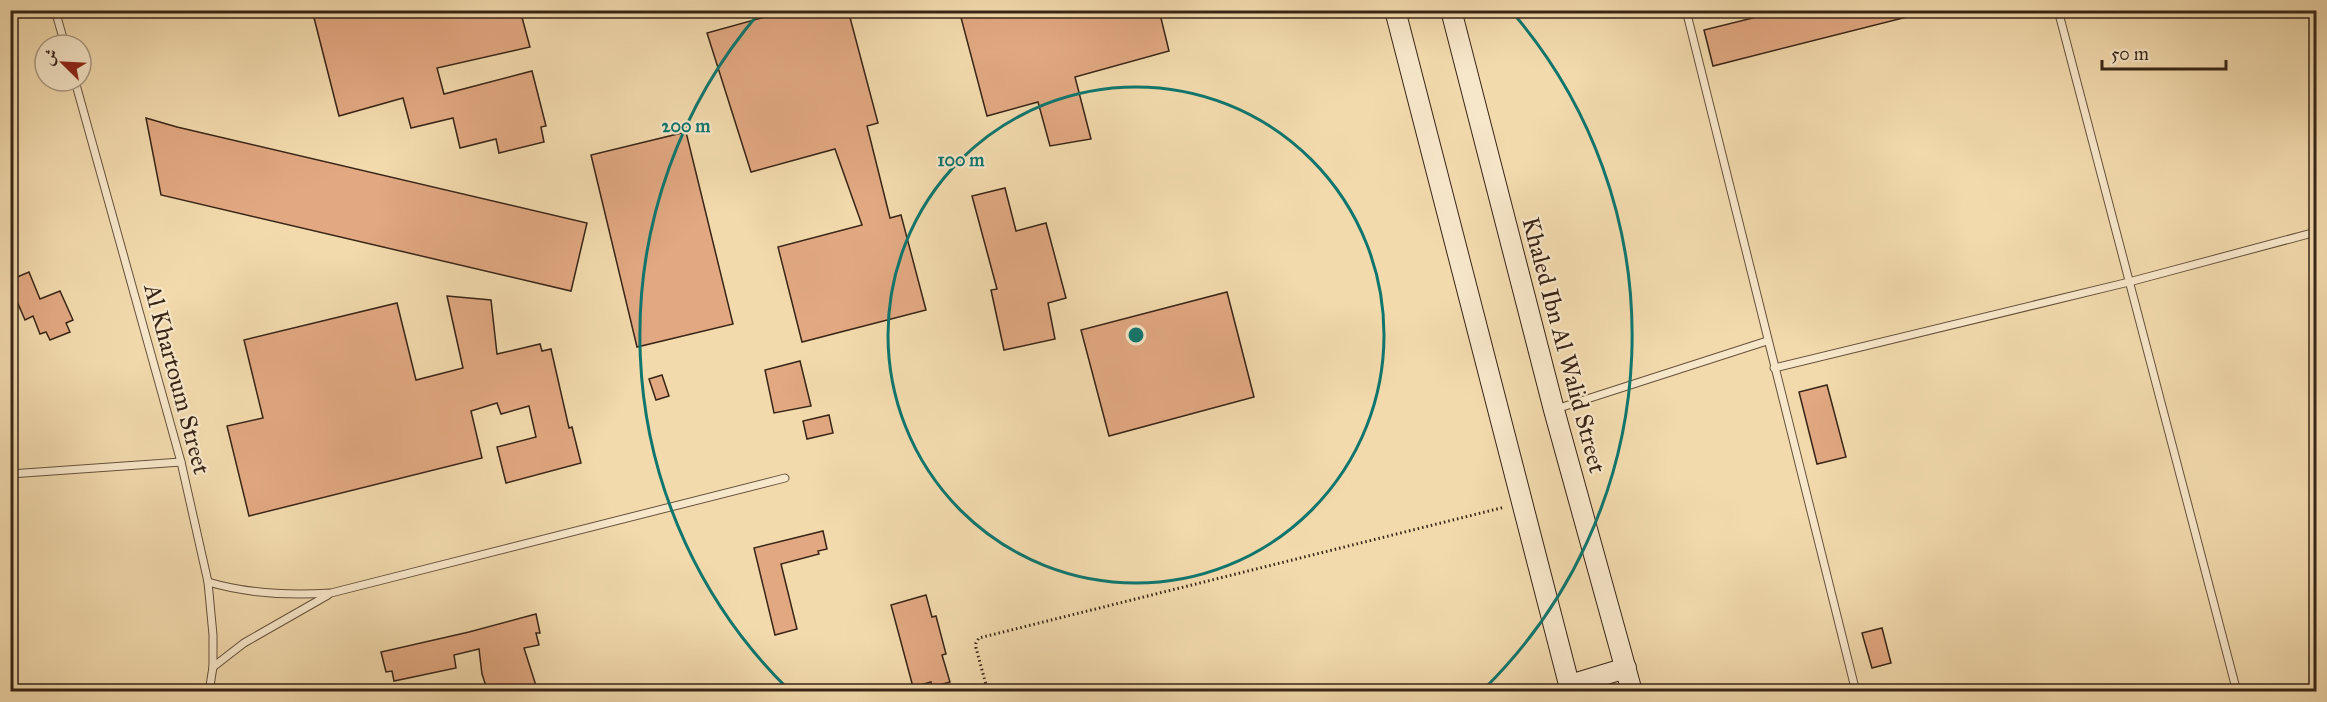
<svg xmlns="http://www.w3.org/2000/svg" width="2327" height="702" viewBox="0 0 2327 702" font-family="'IM FELL Great Primer',Amiri,serif">
<rect width="100%" height="100%" fill="#f2daad"/>
<filter id="stains"><feTurbulence type="fractalNoise" baseFrequency=".00333" numOctaves="4"/><feColorMatrix values="0 0 0 0 .2 0 0 0 0 .09 0 0 0 0 .02 0 0 0 .5 -.17"/></filter>
<radialGradient id="worn" r=".72"><stop offset=".6" stop-color="#630" stop-opacity="0"/><stop offset="1" stop-color="#630" stop-opacity=".3"/></radialGradient>
<g fill="#e1a881" stroke="#382517" stroke-width="1.5">
<path d="M 312,10 L 520,10 L 530,47 L 437,68 L 444,94 L 532,71 L 546,126 L 541,127 L 544,142 L 499,153 L 496,139 L 460,148 L 453,118 L 411,128 L 403,98 L 339,116 Z"/>
<path d="M 790,10 L 848,10 L 878,123 L 867,126 L 890,218 L 901,215 L 926,310 L 802,342 L 778,247 L 862,225 L 835,149 L 751,172 L 707,33 Z"/>
<path d="M 959,10 L 1159,10 L 1169,51 L 1075,77 L 1091,139 L 1050,146 L 1038,102 L 987,116 Z"/>
<path d="M 1785,10 L 1914,10 L 1915,15 L 1713,66 L 1704,30 Z"/>
<path d="M 146,118 L 177,127 L 587,223 L 571,291 L 161,195 Z"/>
<path d="M 686,132 L 733,324 L 637,347 L 591,155 Z"/>
<path d="M 1005,188 L 1016,231 L 1046,223 L 1066,298 L 1048,303 L 1055,339 L 1004,350 L 991,290 L 997,289 L 972,196 Z"/>
<path d="M 29,272 L 40,299 L 60,291 L 73,320 L 66,323 L 70,332 L 50,340 L 46,332 L 40,334 L 33,316 L 25,320 L 10,285 L 10,280 Z"/>
<path d="M 1227,292 L 1254,397 L 1109,436 L 1081,330 Z"/>
<path d="M 447,296 L 491,300 L 497,354 L 540,344 L 542,351 L 551,349 L 569,428 L 572,427 L 581,463 L 506,483 L 497,447 L 536,437 L 529,406 L 501,414 L 497,403 L 471,411 L 482,458 L 249,516 L 227,426 L 263,418 L 244,340 L 397,303 L 416,380 L 463,368 Z"/>
<path d="M 800,361 L 811,406 L 774,413 L 765,370 Z"/>
<path d="M 662,375 L 669,396 L 656,400 L 649,379 Z"/>
<path d="M 1827,385 L 1846,457 L 1817,464 L 1799,392 Z"/>
<path d="M 829,415 L 833,433 L 807,439 L 803,421 Z"/>
<path d="M 823,531 L 827,549 L 818,551 L 819,554 L 781,564 L 797,629 L 775,635 L 754,548 Z"/>
<path d="M 926,595 L 932,617 L 936,616 L 946,654 L 942,655 L 950,682 L 932,687 L 931,682 L 913,687 L 891,605 Z"/>
<path d="M 536,614 L 540,633 L 536,633 L 539,645 L 524,648 L 538,692 L 488,692 L 482,674 L 479,649 L 454,655 L 456,668 L 394,681 L 392,671 L 386,672 L 381,652 L 469,632 Z"/>
<path d="M 1882,628 L 1891,663 L 1872,668 L 1862,633 Z"/>
</g>
<g fill="none" stroke-linecap="round" stroke-linejoin="round">
<defs>
<g id="service">
<path d="M 55,10 L 65,45"/>
<path d="M 1686,10 L 1856,692"/>
<path d="M 2058,10 L 2237,692"/>
<path d="M 75,81 L 181,462 L 208,582 L 213,635 L 213,667 L 209,692"/>
<path d="M 1774,368 L 2129,282 L 2316,232"/>
<path d="M 1556,409 L 1767,341"/>
<path d="M 10,474 L 181,462"/>
<path d="M 208,582 C 249,594 288,596 331,593 L 785,478"/>
<path d="M 213,667 L 244,643 L 328,595"/>
</g>
<g id="secondary">
<path d="M 1395,10 L 1571,692"/>
<path d="M 1451,10 L 1554,410 L 1632,692"/>
<path d="M 1570,685 L 1626,668"/>
</g>
</defs>
<use href="#service" stroke="#66523c" stroke-width="9"/>
<use href="#secondary" stroke="#382517" stroke-width="22"/>
<path stroke="#382517" stroke-width="3" stroke-dasharray="1.5 3" stroke-linecap="butt" d="M 988,692 L 976,648 L 976,643 L 979,638 L 1505,507"/>
<use href="#service" stroke="#f7e7ca" stroke-width="7"/>
<use href="#secondary" stroke="#f7e7ca" stroke-width="20"/>
</g>
<g fill="none" stroke="#0f766e" stroke-width="3">
<circle cx="1136" cy="335" r="248"/>
<path d="M788 689A496 496 0 0 1 759 13M1513 13A496 496 0 0 1 1484 689"/>
</g>
<g text-anchor="middle" stroke-width="4.5" stroke-linejoin="round" paint-order="stroke">
<g font-size="24" fill="#382517" stroke="#f7e7ca">
<text transform="translate(1564 345) rotate(75)" y="8">Khaled Ibn Al Walid Street</text>
<text transform="translate(177 379) rotate(75)" y="8">Al Khartoum Street</text>
</g>
</g>
<circle cx="1136" cy="335" r="9" fill="#0f766e" stroke="#f7e7ca" stroke-width="3"/>
<g font-size="18" text-anchor="middle" font-weight="bold" fill="#0f766e" stroke="#f7e7ca" stroke-width="4.5" stroke-linejoin="round" paint-order="stroke">
<text x="686" y="132">200 m</text>
<text x="961" y="166">100 m</text>
</g>
<rect width="2327" height="702" fill="none" stroke="#f2daad" stroke-width="36"/>
<rect x="12" y="12" width="2303" height="678" fill="none" stroke="#382517" stroke-width="3"/>
<rect x="18" y="18" width="2291" height="666" fill="none" stroke="#382517" stroke-width="1.5"/>
<g transform="translate(63 63) rotate(294)"><circle r="28" fill="#f7e7ca" stroke="#ab9982" stroke-width="1.5"/>
<path d="M0-4.5L10 22L0 15L-10 22Z" fill="#8f2418"/>
<text y="-9" font-size="16" font-weight="bold" text-anchor="middle" fill="#382517">ش</text>
</g>
<path d="M2102 60v9h124v-9" fill="none" stroke="#382517" stroke-width="3"/>
<text x="2111" y="60" font-size="18" fill="#382517" stroke="#f7e7ca" stroke-width="4.5" paint-order="stroke">50 m</text>
<rect width="100%" height="100%" filter="url(#stains)"/>
<rect width="100%" height="100%" fill="url(#worn)"/>
</svg>
